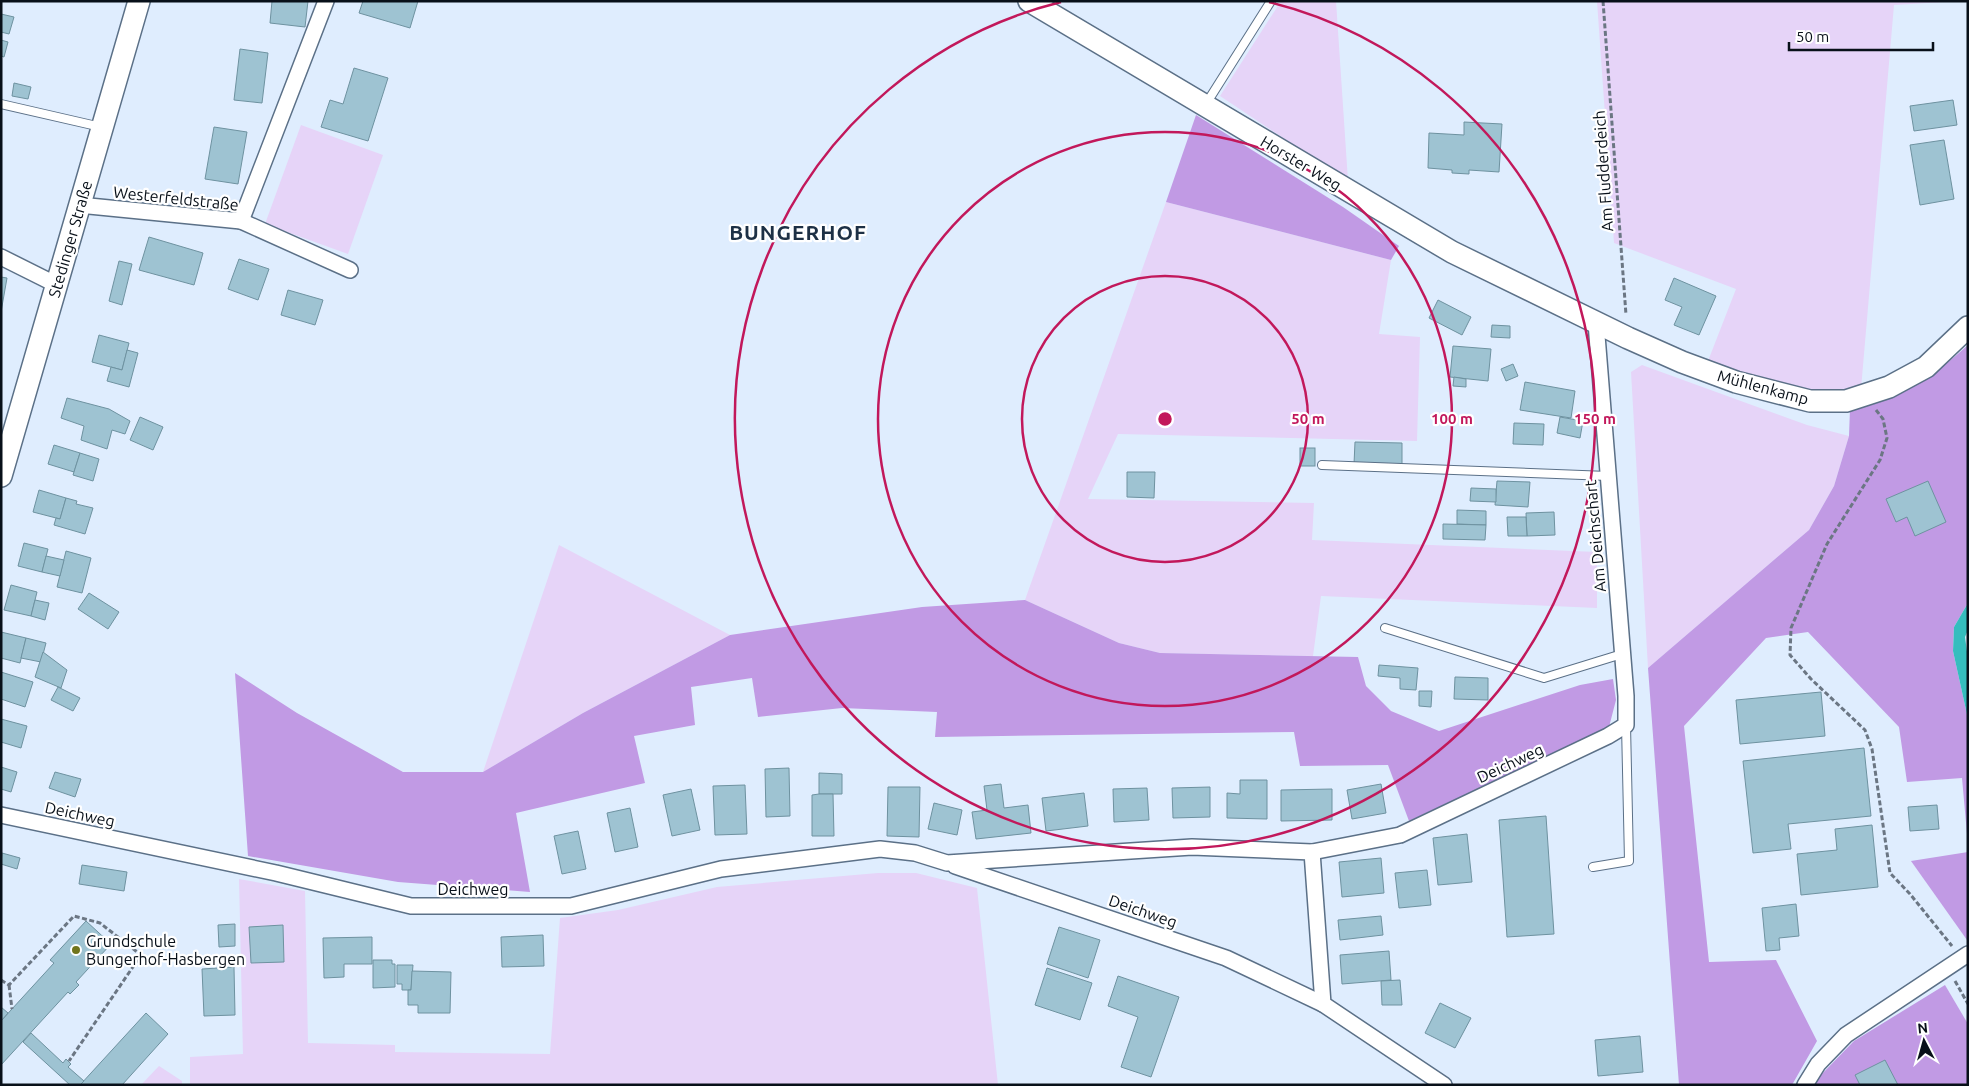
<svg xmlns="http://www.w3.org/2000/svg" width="1969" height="1086" viewBox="0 0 1969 1086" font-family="Ubuntu,sans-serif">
<rect width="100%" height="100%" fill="#dfedfe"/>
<g fill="#e6d4f8">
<path d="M 1281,1 L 1336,1 L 1348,181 L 1220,96 Z"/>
<path d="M 1597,1 L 1961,1 L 1894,5 L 1861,389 L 1831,394 L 1787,389 L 1708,361 L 1736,289 L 1614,243 Z"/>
<path d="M 301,125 L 383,155 L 348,254 L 265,224 Z"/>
<path d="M 1166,202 L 1391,260 L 1379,334 L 1420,337 L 1417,441 L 1118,434 L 1088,499 L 1314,503 L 1312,540 L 1597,552 L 1597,608 L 1321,596 L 1313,656 L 1160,653 L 1119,643 L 1025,600 Z"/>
<path d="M 1642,365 L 1807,425 L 1849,436 L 1834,486 L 1809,530 L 1648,668 L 1631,372 Z"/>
<path d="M 559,545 L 730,635 L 583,713 L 483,772 Z"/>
<path d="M 878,873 L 916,873 L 977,888 L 998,1085 L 190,1085 L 190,1057 L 243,1054 L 239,879 L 305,891 L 308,1043 L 395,1045 L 395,1052 L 550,1054 L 560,918 L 618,910 L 717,887 Z"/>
<path d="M 159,1066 L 182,1081 L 182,1085 L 141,1085 Z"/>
</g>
<g fill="#c19ae4">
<path d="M 1196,115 L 1343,207 L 1399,246 L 1391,260 L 1166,202 Z"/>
<path d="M 1968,345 L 1968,603 L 1954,627 L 1953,651 L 1968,719 L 1968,845 L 1962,778 L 1907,782 L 1899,727 L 1808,632 L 1766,638 L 1684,726 L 1709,962 L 1776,960 L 1817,1041 L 1792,1085 L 1679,1085 L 1648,668 L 1809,530 L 1834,486 L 1849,436 L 1850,409 C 1860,407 1871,406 1880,402 C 1912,390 1943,368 1968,345 Z"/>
<path d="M 1025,600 L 1119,643 L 1160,653 L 1358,657 L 1366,686 L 1391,711 L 1439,731 L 1580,685 L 1613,679 L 1616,700 L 1609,727 L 1409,821 L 1388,765 L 1300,766 L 1294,732 L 935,737 L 937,712 L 842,708 L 758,717 L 752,678 L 691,687 L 695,725 L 634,736 L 645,783 L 516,813 L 530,892 L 398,882 L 248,856 L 235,673 L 297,713 L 403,772 L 483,772 L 583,713 L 730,635 L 922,607 Z"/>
<path d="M 1968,852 L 1968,939 L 1967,940 L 1911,861 Z"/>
<path d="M 1945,985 L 1968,1024 L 1968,1085 L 1815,1085 L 1818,1078 L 1854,1041 Z"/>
</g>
<path fill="#35bdbe" d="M 1968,603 L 1968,630 L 1965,637 L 1968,659 L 1968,719 L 1953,651 L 1954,627 Z"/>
<g fill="#9ec3d2" stroke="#6e92a0">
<path d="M 272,1 L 308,1 L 305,27 L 270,23 Z"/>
<path d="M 363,1 L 418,1 L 410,28 L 359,13 Z"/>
<path d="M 1,14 L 14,17 L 9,34 L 1,32 Z"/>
<path d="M 1,40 L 8,42 L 4,57 L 1,56 Z"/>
<path d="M 240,49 L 268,53 L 262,103 L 234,100 Z"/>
<path d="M 354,68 L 388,78 L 368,141 L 321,127 L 330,100 L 343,104 Z"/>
<path d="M 14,83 L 31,87 L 28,99 L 12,96 Z"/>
<path d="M 1953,100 L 1957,125 L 1914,131 L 1910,106 Z"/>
<path d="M 1464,122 L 1502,124 L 1499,172 L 1469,170 L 1469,174 L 1452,173 L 1452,170 L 1428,168 L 1429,133 L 1464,135 Z"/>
<path d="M 214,127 L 247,132 L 238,184 L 205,179 Z"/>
<path d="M 1944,140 L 1954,199 L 1920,205 L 1910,145 Z"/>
<path d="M 149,237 L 203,253 L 194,285 L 139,270 Z"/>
<path d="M 239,259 L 269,269 L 258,300 L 228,289 Z"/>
<path d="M 119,261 L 132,264 L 122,305 L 109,301 Z"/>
<path d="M 1,277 L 7,278 L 1,312 Z"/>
<path d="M 1674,278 L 1716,296 L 1699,335 L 1674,325 L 1682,307 L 1665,300 Z"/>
<path d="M 288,290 L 323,300 L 315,325 L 281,315 Z"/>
<path d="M 1438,300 L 1471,317 L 1462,335 L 1429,318 Z"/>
<path d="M 1492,325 L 1510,326 L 1510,338 L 1491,337 Z"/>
<path d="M 99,335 L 129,343 L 122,370 L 92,362 Z"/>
<path d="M 1453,346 L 1491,349 L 1488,381 L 1450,377 Z"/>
<path d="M 127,350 L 138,353 L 129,387 L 107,381 L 111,367 L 122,370 Z"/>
<path d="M 1513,364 L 1518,376 L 1506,381 L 1501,369 Z"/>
<path d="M 1454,377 L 1466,379 L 1466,387 L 1453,386 Z"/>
<path d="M 1525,382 L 1575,391 L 1571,418 L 1520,410 Z"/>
<path d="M 67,398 L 109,409 L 130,421 L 125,434 L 112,430 L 107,449 L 81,440 L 84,426 L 61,418 Z"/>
<path d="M 140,417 L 163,427 L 153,450 L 130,440 Z"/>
<path d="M 1560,417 L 1583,421 L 1580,438 L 1557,433 Z"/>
<path d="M 1514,423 L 1544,424 L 1543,445 L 1513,444 Z"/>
<path d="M 1355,442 L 1402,443 L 1402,465 L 1354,464 Z"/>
<path d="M 54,445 L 80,453 L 74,472 L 48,464 Z"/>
<rect x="1300" y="448" width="15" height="18"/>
<path d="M 80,453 L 99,459 L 93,481 L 73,475 Z"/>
<path d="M 1127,472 L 1155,472 L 1154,498 L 1127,497 Z"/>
<path d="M 1497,481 L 1530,482 L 1528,507 L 1495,505 Z"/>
<path d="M 1928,481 L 1946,522 L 1915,536 L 1907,517 L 1896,522 L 1886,499 Z"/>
<path d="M 1471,488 L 1496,489 L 1496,502 L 1470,501 Z"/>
<path d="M 39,490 L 66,498 L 60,519 L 33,512 Z"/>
<path d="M 66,498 L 77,501 L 76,504 L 93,508 L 85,534 L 54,525 L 56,518 L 60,519 Z"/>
<path d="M 1457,510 L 1486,511 L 1486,525 L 1457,524 Z"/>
<path d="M 1554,512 L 1555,535 L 1527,536 L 1526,513 Z"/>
<path d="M 1507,517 L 1526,517 L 1527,536 L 1508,536 Z"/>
<path d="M 1443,524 L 1486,525 L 1485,540 L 1443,539 Z"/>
<path d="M 24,543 L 48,549 L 42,572 L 18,566 Z"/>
<path d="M 66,551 L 91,558 L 82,593 L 57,587 Z"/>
<path d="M 46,556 L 64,560 L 60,576 L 42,572 Z"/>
<path d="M 11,585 L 37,592 L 31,616 L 4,610 Z"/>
<path d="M 89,593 L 119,612 L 108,629 L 78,609 Z"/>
<path d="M 35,600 L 49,603 L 45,620 L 31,616 Z"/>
<path d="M 1,632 L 26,638 L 20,663 L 1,658 Z"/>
<path d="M 26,638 L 46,643 L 41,662 L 21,658 Z"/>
<path d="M 43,652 L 67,670 L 61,688 L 35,677 Z"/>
<path d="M 1379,665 L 1418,668 L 1416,690 L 1400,689 L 1400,678 L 1378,676 Z"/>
<path d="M 1,672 L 33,682 L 25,707 L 1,699 Z"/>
<path d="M 1455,677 L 1488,678 L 1488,700 L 1454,699 Z"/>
<path d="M 58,687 L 80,698 L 73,711 L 51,700 Z"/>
<path d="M 1419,691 L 1432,691 L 1431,707 L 1419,706 Z"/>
<path d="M 1821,692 L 1825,736 L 1740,744 L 1736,700 Z"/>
<path d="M 1,719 L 27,726 L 21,748 L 1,742 Z"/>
<path d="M 1864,748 L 1871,816 L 1788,824 L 1791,849 L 1753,853 L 1743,761 Z"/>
<path d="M 1,767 L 17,772 L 11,792 L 1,789 Z"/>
<path d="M 789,768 L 790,816 L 766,817 L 765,769 Z"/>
<path d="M 55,772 L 81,779 L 75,797 L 49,788 Z"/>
<path d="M 819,773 L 842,774 L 842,794 L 819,794 Z"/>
<path d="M 1240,780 L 1267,780 L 1267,819 L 1227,818 L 1227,793 L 1240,794 Z"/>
<path d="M 1001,784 L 1004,808 L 1028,805 L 1031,833 L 976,839 L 972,812 L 987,810 L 984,786 Z"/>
<path d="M 1381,784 L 1386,813 L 1352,819 L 1347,790 Z"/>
<path d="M 745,785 L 747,834 L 715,835 L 713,786 Z"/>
<path d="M 888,787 L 920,787 L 919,837 L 887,836 Z"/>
<path d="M 1210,787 L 1210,817 L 1173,818 L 1172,788 Z"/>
<path d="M 1147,788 L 1149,820 L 1114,822 L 1113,789 Z"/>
<path d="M 691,789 L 700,830 L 672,836 L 663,795 Z"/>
<path d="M 1332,789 L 1332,820 L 1281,821 L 1281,790 Z"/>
<path d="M 1084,793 L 1088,826 L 1046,831 L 1042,798 Z"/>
<path d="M 819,794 L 833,794 L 834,836 L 812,836 L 812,795 Z"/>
<path d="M 934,803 L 962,810 L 957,835 L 928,829 Z"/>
<path d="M 1937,805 L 1939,829 L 1910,831 L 1908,807 Z"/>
<path d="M 630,808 L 638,847 L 615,852 L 607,813 Z"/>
<path d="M 1546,816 L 1554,934 L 1507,937 L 1499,820 Z"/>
<path d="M 1872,825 L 1878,887 L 1801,895 L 1797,854 L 1837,850 L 1835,829 Z"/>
<path d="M 578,831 L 586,869 L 562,874 L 554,836 Z"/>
<path d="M 1467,834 L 1472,882 L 1438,885 L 1433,838 Z"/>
<path d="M 2,853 L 20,858 L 17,869 L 1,864 Z"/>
<path d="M 1381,858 L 1384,893 L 1342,897 L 1339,862 Z"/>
<path d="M 82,865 L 127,872 L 124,891 L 79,884 Z"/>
<path d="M 1427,870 L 1431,905 L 1399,908 L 1395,873 Z"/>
<path d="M 1796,904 L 1799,936 L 1779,938 L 1780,950 L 1766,951 L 1762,908 Z"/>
<path d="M 1381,916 L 1383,935 L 1340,940 L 1338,920 Z"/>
<path d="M 86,921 L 111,944 L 76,982 L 79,985 L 70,994 L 68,992 L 1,1065 L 1,1021 L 54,963 L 50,960 Z"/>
<path d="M 235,924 L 235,946 L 219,947 L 218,925 Z"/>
<path d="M 283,925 L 284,962 L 251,963 L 249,927 Z"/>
<path d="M 1059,927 L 1100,940 L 1088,978 L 1047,964 Z"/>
<path d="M 543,935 L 544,966 L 502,967 L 501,937 Z"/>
<path d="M 372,937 L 372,964 L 344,964 L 344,977 L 324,978 L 323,938 Z"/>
<path d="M 1389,951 L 1391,980 L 1342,984 L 1340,955 Z"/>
<path d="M 373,960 L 392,960 L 392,964 L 395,964 L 395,987 L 373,988 Z"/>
<path d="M 397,965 L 413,965 L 411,990 L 402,990 L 402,984 L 397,984 Z"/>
<path d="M 234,967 L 235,1015 L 204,1016 L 202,969 Z"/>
<path d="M 1047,968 L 1092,983 L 1080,1020 L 1035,1005 Z"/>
<path d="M 412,971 L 451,972 L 450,1013 L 418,1013 L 418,1005 L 408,1005 L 408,990 L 411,990 Z"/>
<path d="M 1118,976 L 1179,997 L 1151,1077 L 1121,1067 L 1138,1017 L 1108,1006 Z"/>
<path d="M 1400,980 L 1402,1005 L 1382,1005 L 1381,981 Z"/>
<path d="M 1440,1003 L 1471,1018 L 1455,1048 L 1425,1033 Z"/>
<path d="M 1,1007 L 8,1013 L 1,1021 Z"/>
<path d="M 146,1013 L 168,1034 L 122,1085 L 80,1085 Z"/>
<path d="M 31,1033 L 63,1063 L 66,1059 L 71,1064 L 68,1067 L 84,1081 L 80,1085 L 70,1085 L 23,1042 Z"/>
<path d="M 1640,1036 L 1643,1072 L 1598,1076 L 1595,1040 Z"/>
<path d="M 1885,1060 L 1898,1085 L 1860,1085 L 1855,1075 Z"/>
</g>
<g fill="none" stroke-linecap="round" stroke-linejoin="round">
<defs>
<g id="lane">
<path d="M 1,104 L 101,127"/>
<path d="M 1206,104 L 1271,1"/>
<path d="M 1322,465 L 1608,476"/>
<path d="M 1385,628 L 1544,678 L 1622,654"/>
<path d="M 1593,867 L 1629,861 L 1626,725"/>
</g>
<g id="street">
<path d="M 79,205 L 241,221 L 350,270"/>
<path d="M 241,221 L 326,1"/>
<path d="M 1,257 L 57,285"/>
<path d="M 1,815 L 276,873 L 411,906 L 571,906 L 721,869 L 880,849 L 915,853 L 947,863 L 1192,847 L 1312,852 L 1323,1004 L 1444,1085"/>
<path d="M 1312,852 L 1400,835 L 1608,736 L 1626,725 L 1626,696 L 1596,323"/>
<path d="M 955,866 L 1226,958 L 1323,1004"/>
<path d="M 1805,1085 L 1818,1064 L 1846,1035 L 1968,954"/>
</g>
<g id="secondary">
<path d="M 1029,1 L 1452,252 L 1628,338 L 1682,362 L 1736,382 L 1810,401 L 1846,401 L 1889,387 L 1926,367 L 1968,327"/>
<path d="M 1,476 L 139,1"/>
</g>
</defs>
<use href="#lane" stroke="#5b7087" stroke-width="10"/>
<use href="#street" stroke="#5b7087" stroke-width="18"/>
<use href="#secondary" stroke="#5b7087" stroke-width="24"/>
<g stroke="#6b7683" stroke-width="3" stroke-dasharray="5 2.5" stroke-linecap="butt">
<path d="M 1603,1 L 1626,315"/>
<path d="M 1876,410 L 1883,419 L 1887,438 L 1880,460 L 1827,544 L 1791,628 L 1790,655 L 1811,679 L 1865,730 L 1872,749 L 1890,873 L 1910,894 L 1952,946"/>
<path d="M 1,980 L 9,985 L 74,916 L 100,923 L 141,955 L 69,1061"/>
<path d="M 1955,981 L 1968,1004"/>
<path d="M 9,985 L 12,1009"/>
</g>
<use href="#lane" stroke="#fff" stroke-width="8"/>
<use href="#street" stroke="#fff" stroke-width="15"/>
<use href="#secondary" stroke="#fff" stroke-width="21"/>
</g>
<g fill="none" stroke="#c2185b" stroke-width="2.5">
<circle cx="1165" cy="419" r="143"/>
<circle cx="1165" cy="419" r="287"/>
<path d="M1269 2A430 430 0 1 1 1061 2"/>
</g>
<circle fill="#71741b" stroke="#fff" stroke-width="2" cx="76" cy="950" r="5"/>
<g text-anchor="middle" stroke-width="4.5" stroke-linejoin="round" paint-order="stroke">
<g font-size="16" fill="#081019" stroke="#fff">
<text transform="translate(1301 163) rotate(31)" y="6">Horster Weg</text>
<text transform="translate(1603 171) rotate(-94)" y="6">Am Fludderdeich</text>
<text transform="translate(176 198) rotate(6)" y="6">Westerfeldstraße</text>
<text transform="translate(70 239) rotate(-74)" y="6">Stedinger Straße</text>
<text transform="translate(1763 387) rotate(15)" y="6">Mühlenkamp</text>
<text transform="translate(1595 536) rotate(-95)" y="6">Am Deichschart</text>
<text transform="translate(1510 763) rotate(-25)" y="6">Deichweg</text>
<text transform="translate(80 814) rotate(12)" y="6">Deichweg</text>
<text x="473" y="895">Deichweg</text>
<text transform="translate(1143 911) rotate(19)" y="6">Deichweg</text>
</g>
<g font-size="16" fill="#081019" stroke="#fff" text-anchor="start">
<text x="86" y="947">Grundschule<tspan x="86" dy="18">Bungerhof-Hasbergen</tspan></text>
</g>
<g font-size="21" font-weight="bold" letter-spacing="1" fill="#1d3045" stroke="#fff">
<text x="798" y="240">BUNGERHOF</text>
</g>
</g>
<circle cx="1165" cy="419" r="8" fill="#c2185b" stroke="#fff" stroke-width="2.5"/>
<g font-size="15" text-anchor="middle" font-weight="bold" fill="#c2185b" stroke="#fff" stroke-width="4.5" stroke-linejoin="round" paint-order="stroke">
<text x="1308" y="424">50 m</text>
<text x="1452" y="424">100 m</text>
<text x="1595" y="424">150 m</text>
</g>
<rect width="1969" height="1086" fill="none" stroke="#081019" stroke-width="5"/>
<g transform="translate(1924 1041) rotate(354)" stroke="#ffffff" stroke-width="4" paint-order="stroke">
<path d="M0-4L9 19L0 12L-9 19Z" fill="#081019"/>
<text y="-8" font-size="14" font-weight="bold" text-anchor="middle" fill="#081019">N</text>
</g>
<path d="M1789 42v8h144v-8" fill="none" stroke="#081019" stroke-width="2.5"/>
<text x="1796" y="42" font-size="15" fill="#081019" stroke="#ffffff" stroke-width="4" paint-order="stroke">50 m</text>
</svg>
